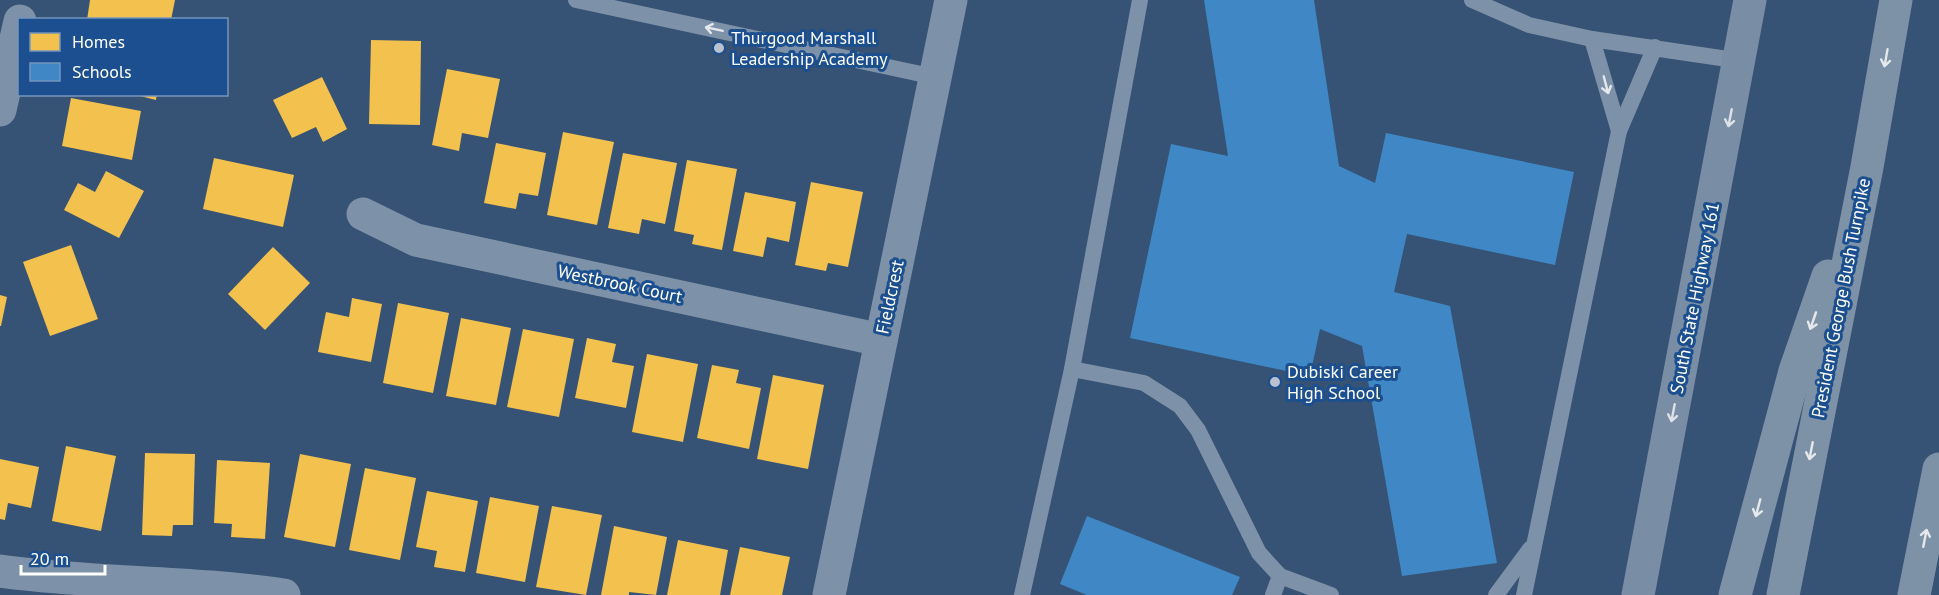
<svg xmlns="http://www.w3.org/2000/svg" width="1939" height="595" viewBox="0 0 1939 595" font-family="'PT Sans',sans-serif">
<rect width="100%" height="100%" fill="#365274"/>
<g fill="#f2c14e">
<path d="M 90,0 L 175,0 L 171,20 L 87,20 Z"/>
<path d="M 371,40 L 421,41 L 420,125 L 369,124 Z"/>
<path d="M 447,69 L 500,79 L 488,138 L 462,133 L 459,151 L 432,145 Z"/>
<path d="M 322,77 L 347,129 L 323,142 L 316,127 L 292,138 L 273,100 Z"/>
<path d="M 132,94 L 157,94 L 156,100 Z"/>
<path d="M 71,98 L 141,111 L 132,160 L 62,146 Z"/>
<path d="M 563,132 L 614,142 L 597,225 L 547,215 Z"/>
<path d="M 496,143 L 546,153 L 538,196 L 519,193 L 516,209 L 484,203 Z"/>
<path d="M 623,153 L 677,163 L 665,224 L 642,219 L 639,234 L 608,228 Z"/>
<path d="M 214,158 L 294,175 L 283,227 L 203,209 Z"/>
<path d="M 687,160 L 737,169 L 722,250 L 692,244 L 694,235 L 674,231 Z"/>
<path d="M 106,171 L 144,191 L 119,238 L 64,210 L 78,183 L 95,192 Z"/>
<path d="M 811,182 L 863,192 L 848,267 L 828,263 L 826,271 L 795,265 Z"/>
<path d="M 745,192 L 796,202 L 789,242 L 767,237 L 763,257 L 733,251 Z"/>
<path d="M 71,245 L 98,319 L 50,336 L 23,262 Z"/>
<path d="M 273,247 L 310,283 L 265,330 L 228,294 Z"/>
<path d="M 0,295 L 7,297 L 1,326 L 0,326 Z"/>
<path d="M 352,298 L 382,304 L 371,362 L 318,352 L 326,312 L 349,317 Z"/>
<path d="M 398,303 L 449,313 L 433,393 L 383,383 Z"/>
<path d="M 461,318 L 511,328 L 496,405 L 446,396 Z"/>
<path d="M 523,329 L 574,339 L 559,417 L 507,407 Z"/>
<path d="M 587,338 L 616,344 L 612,362 L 634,366 L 626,408 L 575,398 Z"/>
<path d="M 647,354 L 698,364 L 683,442 L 632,432 Z"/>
<path d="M 712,365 L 739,370 L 736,383 L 761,388 L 749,449 L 697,438 Z"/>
<path d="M 773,375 L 824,385 L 808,469 L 757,459 Z"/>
<path d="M 66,446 L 116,456 L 101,531 L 52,521 Z"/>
<path d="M 145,453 L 195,454 L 193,525 L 173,525 L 172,536 L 142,535 Z"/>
<path d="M 300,454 L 351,464 L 335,547 L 284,537 Z"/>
<path d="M 0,459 L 39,467 L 31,508 L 8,503 L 5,520 L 0,519 Z"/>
<path d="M 217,460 L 270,463 L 265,539 L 231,537 L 232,524 L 214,523 Z"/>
<path d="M 365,468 L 416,478 L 400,560 L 349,550 Z"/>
<path d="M 427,491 L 478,501 L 465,572 L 434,567 L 437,551 L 416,547 Z"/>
<path d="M 490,497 L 539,506 L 525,582 L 476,573 Z"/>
<path d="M 552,506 L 602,515 L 586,595 L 536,587 Z"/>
<path d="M 614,526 L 667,537 L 656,595 L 629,592 L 629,595 L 601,595 Z"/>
<path d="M 678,540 L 728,550 L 720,595 L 667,595 Z"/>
<path d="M 740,547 L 790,557 L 782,595 L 730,595 Z"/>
</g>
<g fill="#3f88c5">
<path d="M 1204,0 L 1314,0 L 1339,166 L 1375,183 L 1386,133 L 1574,172 L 1555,265 L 1407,234 L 1394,292 L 1450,306 L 1497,563 L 1402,576 L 1362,346 L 1320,329 L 1310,376 L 1130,338 L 1171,144 L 1228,156 Z"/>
<path d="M 1087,516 L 1240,577 L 1232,595 L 1087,595 L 1060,584 Z"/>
</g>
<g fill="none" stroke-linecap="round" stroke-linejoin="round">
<g stroke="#7d92a8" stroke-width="16">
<path d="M 576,0 L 935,77"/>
<path d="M 1472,0 L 1529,25 L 1592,39 L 1741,61"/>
<path d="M 1592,39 L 1619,131"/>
<path d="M 1072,369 L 1144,383 L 1180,406 L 1198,430 L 1259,553 L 1280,576 L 1331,595"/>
<path d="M 1022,595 L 1072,369 L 1140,0"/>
<path d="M 1273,595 L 1280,576"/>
<path d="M 1496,595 L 1530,549"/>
<path d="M 1524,595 L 1619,131 L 1655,47"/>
</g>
<g stroke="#7d92a8" stroke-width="33">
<path d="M 0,110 L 20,21"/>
<path d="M 363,214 L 416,240 L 881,340"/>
<path d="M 0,571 C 94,584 190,581 284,595"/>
<path d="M 829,595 L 951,0"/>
</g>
<path stroke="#798da4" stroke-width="33" d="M 1638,595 L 1750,0"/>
<g stroke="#7e92a7" stroke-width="33">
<path d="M 1735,595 L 1795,371 L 1828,276"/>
<path d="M 1783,595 L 1867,167 L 1896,0"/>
<path d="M 1914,595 L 1939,469"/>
</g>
</g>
<defs><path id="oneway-shaft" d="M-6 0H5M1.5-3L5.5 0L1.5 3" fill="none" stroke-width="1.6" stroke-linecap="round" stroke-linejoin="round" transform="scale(1.5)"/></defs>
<g stroke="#e5e9ee">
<use href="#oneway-shaft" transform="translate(714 29) rotate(-168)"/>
<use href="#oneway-shaft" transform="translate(1606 85) rotate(75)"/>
</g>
<g stroke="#e5e9ed">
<use href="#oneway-shaft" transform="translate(1886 58) rotate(100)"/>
<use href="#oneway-shaft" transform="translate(1813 321) rotate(109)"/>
<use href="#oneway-shaft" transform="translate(1811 451) rotate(101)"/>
<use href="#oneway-shaft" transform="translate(1758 508) rotate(105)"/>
<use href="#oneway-shaft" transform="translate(1925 538) rotate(-79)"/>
</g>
<g stroke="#dee2e8">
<use href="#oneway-shaft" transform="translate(1730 118) rotate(101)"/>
<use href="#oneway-shaft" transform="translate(1673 413) rotate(101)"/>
</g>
<g fill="#b9c2ce" stroke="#1b4f8f" stroke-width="2">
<circle cx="719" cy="48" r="6"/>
<circle cx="1275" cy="382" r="6"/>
</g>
<g text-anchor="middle" stroke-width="6" stroke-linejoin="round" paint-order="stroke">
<g font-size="18" fill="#fff" stroke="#1b4f8f" text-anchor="start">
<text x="731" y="44">Thurgood Marshall<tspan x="731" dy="21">Leadership Academy</tspan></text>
<text x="1287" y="378">Dubiski Career<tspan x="1287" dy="21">High School</tspan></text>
</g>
<g font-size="18" fill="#fff" stroke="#1b4f8f">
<text transform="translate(620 284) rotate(12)" y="6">Westbrook Court</text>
<text transform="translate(890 297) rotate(-78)" y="6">Fieldcrest</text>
<text transform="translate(1695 298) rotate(-79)" y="6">South State Highway 161</text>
<text transform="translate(1841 298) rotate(-79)" y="6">President George Bush Turnpike</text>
</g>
</g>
<rect x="18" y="18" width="210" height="78" fill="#1b4f8f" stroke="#7695bc" stroke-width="1.5"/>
<rect x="30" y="33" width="30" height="18" fill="#f2c14e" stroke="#7695bc" stroke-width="1.5"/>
<text x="72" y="48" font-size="18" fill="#ffffff">Homes</text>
<rect x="30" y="63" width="30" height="18" fill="#3f88c5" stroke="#7695bc" stroke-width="1.5"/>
<text x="72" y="78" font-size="18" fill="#ffffff">Schools</text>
<path d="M21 565v9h84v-9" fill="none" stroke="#ffffff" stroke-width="3"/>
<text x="30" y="565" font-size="18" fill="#ffffff" stroke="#1b4f8f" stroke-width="4.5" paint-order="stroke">20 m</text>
</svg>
